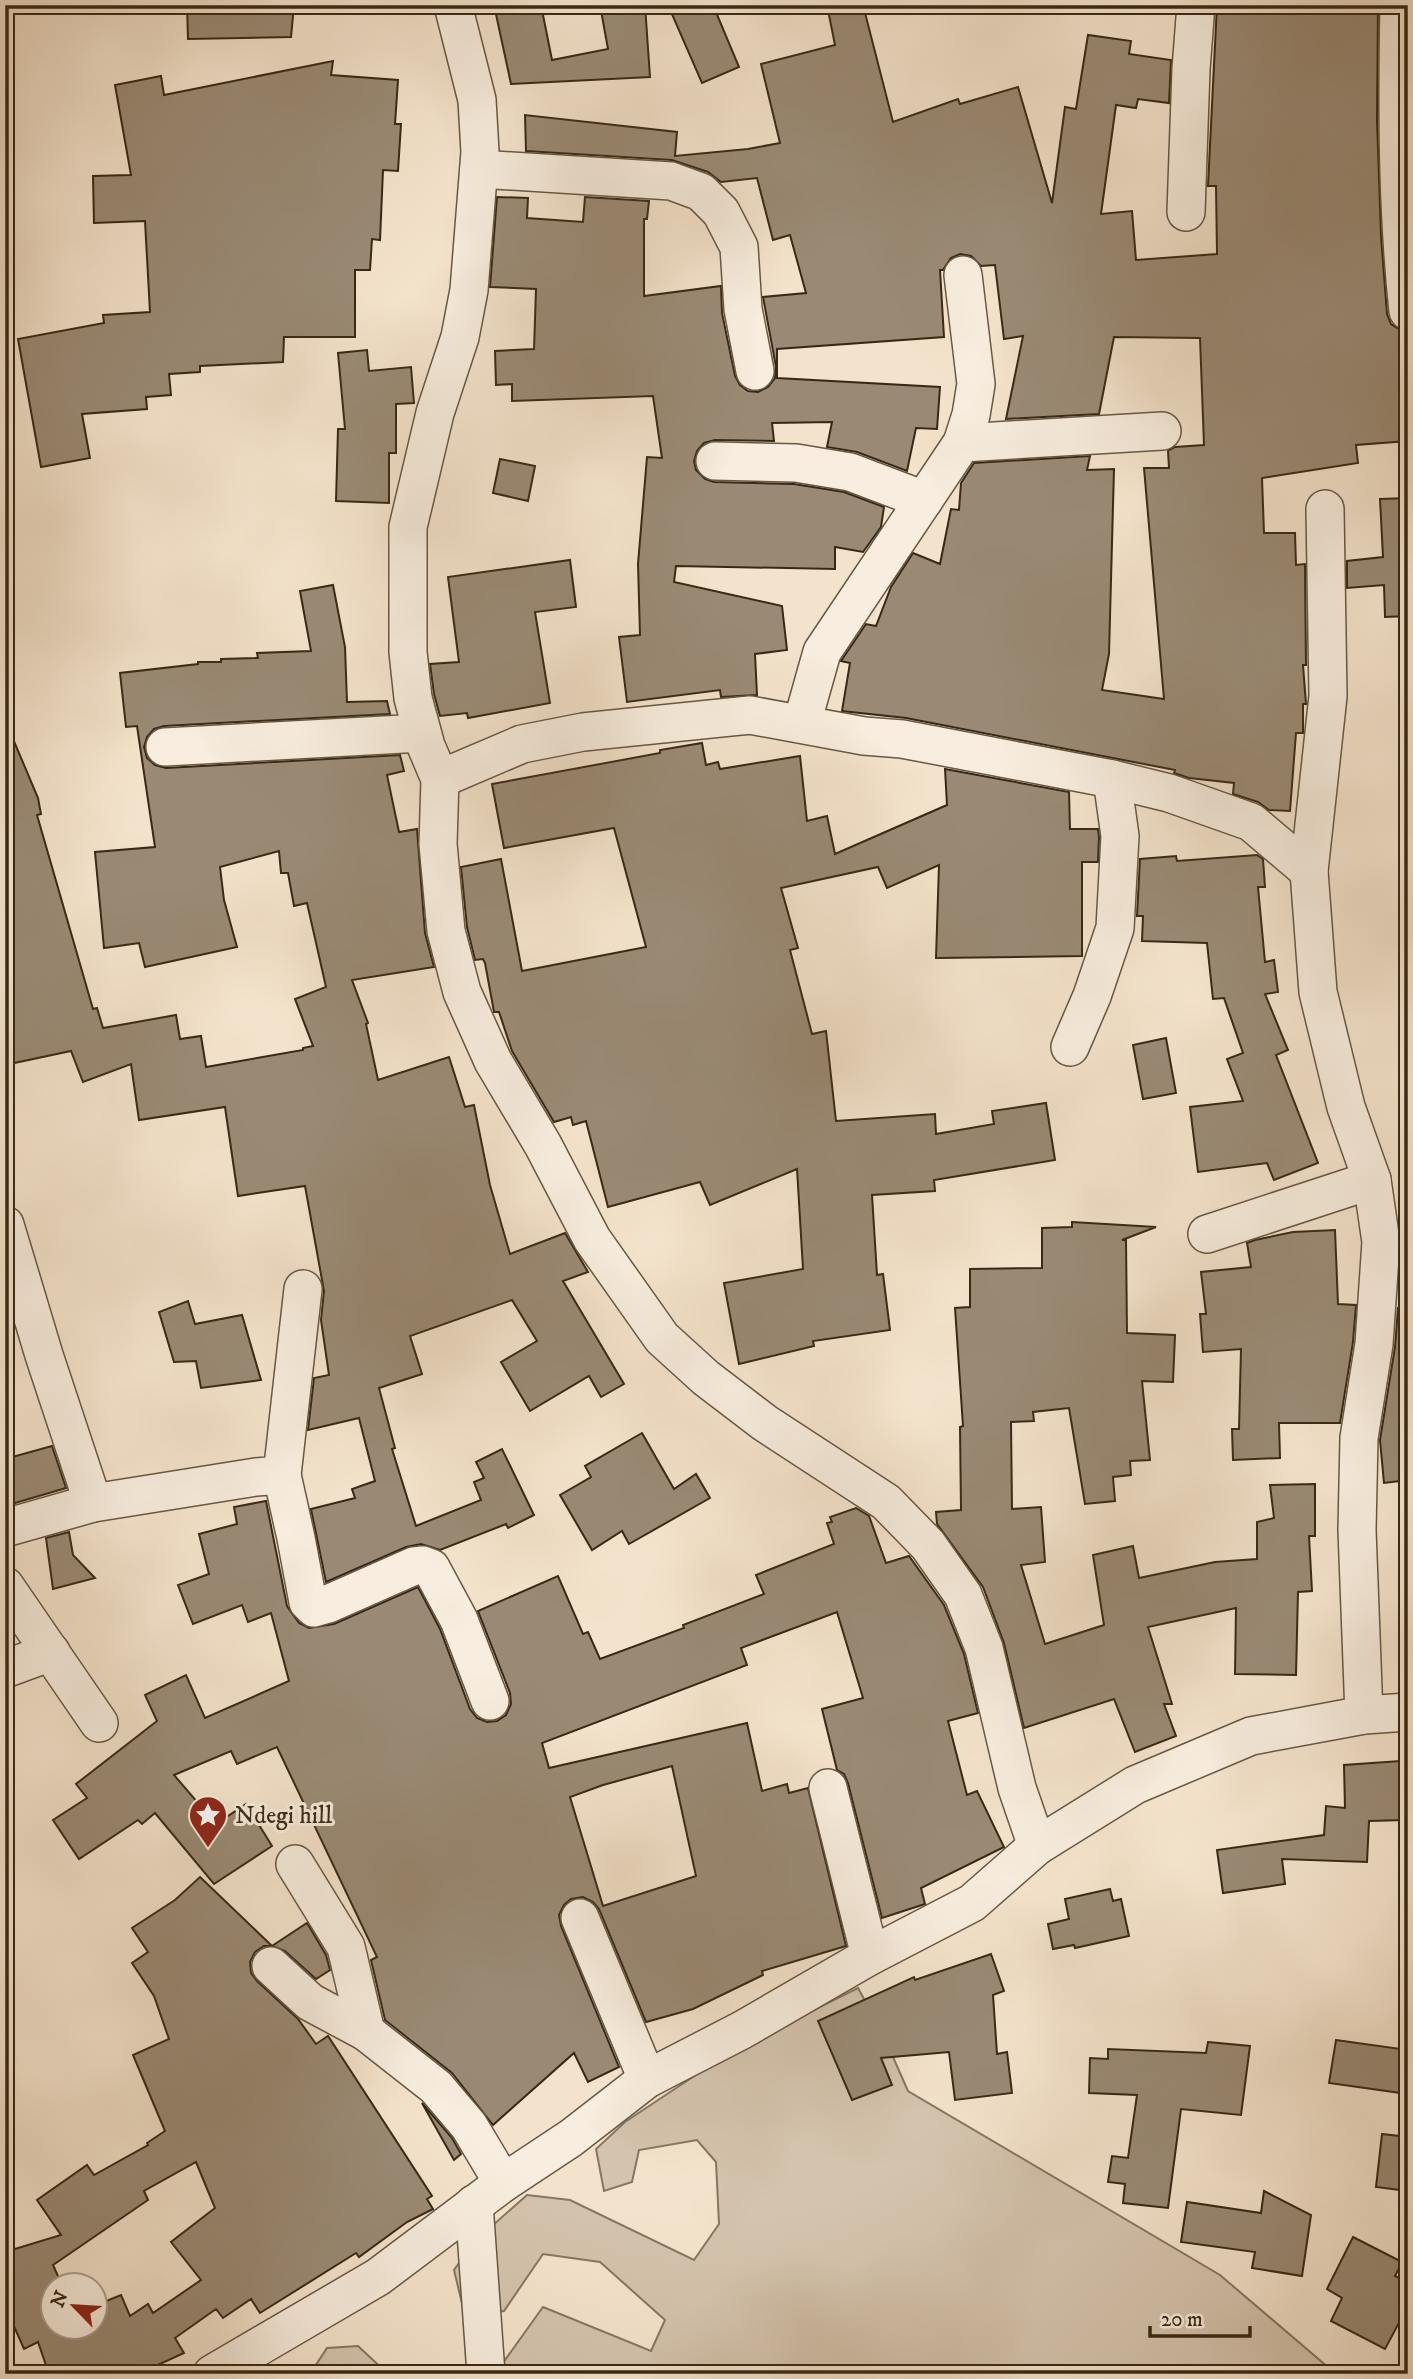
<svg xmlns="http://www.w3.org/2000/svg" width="1413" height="2379" viewBox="0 0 1413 2379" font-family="'IM FELL DW Pica',serif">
<rect width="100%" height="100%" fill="#f4e3cc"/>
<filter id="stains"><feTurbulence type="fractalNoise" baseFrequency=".00286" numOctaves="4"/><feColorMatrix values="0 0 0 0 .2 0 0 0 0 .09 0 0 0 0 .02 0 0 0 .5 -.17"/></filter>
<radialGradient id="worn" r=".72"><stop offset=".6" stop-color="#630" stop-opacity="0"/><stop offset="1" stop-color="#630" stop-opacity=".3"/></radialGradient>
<g fill="#d4c3ad" stroke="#867662" stroke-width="2">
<path d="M 858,1988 L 882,2032 L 908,2091 L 1220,2275 L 1336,2374 L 495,2374 L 543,2307 L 651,2351 L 665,2320 L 600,2262 L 543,2254 L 504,2311 L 465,2316 L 454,2270 L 475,2241 L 527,2195 L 570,2200 L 694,2260 L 719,2224 L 716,2162 L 697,2140 L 639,2150 L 632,2182 L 604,2191 L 596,2149 L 625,2122 L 735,2049 Z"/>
<path d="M 358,2346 L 388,2374 L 310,2374 L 327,2348 Z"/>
</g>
<g fill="#9a8a75" stroke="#382916" stroke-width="2" fill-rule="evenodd">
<path d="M 187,5 L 294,5 L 291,37 L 188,39 Z"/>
<path d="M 494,5 L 541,5 L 552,60 L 608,49 L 600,5 L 645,5 L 650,77 L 511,84 Z"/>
<path d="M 668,5 L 713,5 L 739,67 L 702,83 Z"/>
<path d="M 827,5 L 863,5 L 893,122 L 958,99 L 960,104 L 1018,87 L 1052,203 L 1065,107 L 1076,109 L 1088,35 L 1131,41 L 1129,54 L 1171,60 L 1169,103 L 1138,99 L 1136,108 L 1116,105 L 1101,214 L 1132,211 L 1136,260 L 1217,254 L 1216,186 L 1208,186 L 1217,5 L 1378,5 L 1377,120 L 1381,236 L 1387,314 L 1391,324 L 1402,331 L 1402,338 L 1408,337 L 1408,441 L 1356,445 L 1358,463 L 1262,478 L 1264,533 L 1295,533 L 1296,565 L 1305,564 L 1306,665 L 1303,665 L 1306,704 L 1303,704 L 1303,733 L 1296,733 L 1290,811 L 1269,810 L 1258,802 L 1233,794 L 1234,783 L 1189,778 L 1174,773 L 1175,770 L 906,718 L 842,711 L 850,663 L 841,661 L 866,624 L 876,626 L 891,587 L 913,553 L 940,564 L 951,509 L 959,510 L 961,483 L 974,463 L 1090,456 L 1087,470 L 1114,469 L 1109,654 L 1102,690 L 1164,699 L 1144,468 L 1169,468 L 1168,451 L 1175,447 L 1204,445 L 1200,338 L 1114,337 L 1099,414 L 1006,419 L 1023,336 L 1004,339 L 995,265 L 981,266 L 971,256 L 960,254 L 951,258 L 943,270 L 940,270 L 944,337 L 777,349 L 777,378 L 940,387 L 937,429 L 916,428 L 907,471 L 857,452 L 827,447 L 832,422 L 772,423 L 774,441 L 715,440 L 704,443 L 697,451 L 694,461 L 696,470 L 705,479 L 714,482 L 794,484 L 844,492 L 884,507 L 881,527 L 863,552 L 835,547 L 835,569 L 676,566 L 674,582 L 782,606 L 787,650 L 755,654 L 757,695 L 721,697 L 720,690 L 627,702 L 619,637 L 640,635 L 638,564 L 647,457 L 662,458 L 653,396 L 512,401 L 512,384 L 496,385 L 495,351 L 534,349 L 536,289 L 490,287 L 497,197 L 528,198 L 527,218 L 583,222 L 585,197 L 649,201 L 647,219 L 644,219 L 644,296 L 721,286 L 722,313 L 735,376 L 740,385 L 748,391 L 758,392 L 768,387 L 775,378 L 776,367 L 763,297 L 806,293 L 790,235 L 773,240 L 757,178 L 721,182 L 708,172 L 672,160 L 526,151 L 525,115 L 677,132 L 675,156 L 748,149 L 780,143 L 761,64 L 835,45 Z"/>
<path d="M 333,61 L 331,75 L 398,80 L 395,124 L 401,124 L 398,171 L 383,170 L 380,240 L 372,239 L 370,270 L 355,270 L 355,337 L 284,337 L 283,362 L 200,366 L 200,372 L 169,374 L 171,395 L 146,397 L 147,409 L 82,414 L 90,458 L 41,467 L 18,339 L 104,323 L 103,315 L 150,312 L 145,221 L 94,223 L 93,176 L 131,175 L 115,85 L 161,76 L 164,95 Z"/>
<path d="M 367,350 L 369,371 L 411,367 L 414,403 L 396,404 L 396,453 L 389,453 L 389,503 L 336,501 L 338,429 L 345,429 L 338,353 Z"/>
<path d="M 500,459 L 535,466 L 528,501 L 493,493 Z"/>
<path d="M 1408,498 L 1408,616 L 1385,617 L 1384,585 L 1347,588 L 1347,561 L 1383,557 L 1380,499 Z"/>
<path d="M 570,560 L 576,607 L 535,612 L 550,703 L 468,718 L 467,713 L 440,716 L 434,694 L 430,664 L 459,662 L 448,577 Z"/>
<path d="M 333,585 L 345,647 L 347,702 L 387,701 L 390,714 L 164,726 L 154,729 L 147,737 L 144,747 L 147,758 L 155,765 L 166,768 L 400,755 L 404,771 L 387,775 L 399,832 L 417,829 L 425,933 L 434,967 L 352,980 L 368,1023 L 366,1024 L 378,1080 L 449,1057 L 465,1107 L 474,1105 L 490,1185 L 510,1254 L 565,1233 L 588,1272 L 563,1281 L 624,1384 L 601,1397 L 589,1376 L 530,1411 L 501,1362 L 537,1341 L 512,1300 L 410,1336 L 422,1374 L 379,1388 L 395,1448 L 392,1449 L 416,1526 L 481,1500 L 474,1482 L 484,1478 L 476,1462 L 502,1449 L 534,1515 L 508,1528 L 506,1524 L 440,1550 L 421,1544 L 406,1547 L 326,1582 L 311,1509 L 355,1498 L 352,1489 L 375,1481 L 359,1418 L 308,1430 L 314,1378 L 329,1375 L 321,1320 L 324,1291 L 305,1186 L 238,1196 L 225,1107 L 139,1120 L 131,1064 L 83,1082 L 71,1051 L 5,1065 L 5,720 L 38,798 L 41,814 L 37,815 L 93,1009 L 97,1008 L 103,1028 L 176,1015 L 180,1039 L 201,1036 L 206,1067 L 303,1050 L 303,1048 L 313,1046 L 295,999 L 326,987 L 307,903 L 294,906 L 288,873 L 281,873 L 279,851 L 220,867 L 224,900 L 237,947 L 145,967 L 139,943 L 104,948 L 95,852 L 155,847 L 137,726 L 126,727 L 120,673 L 198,664 L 198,662 L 221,662 L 221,659 L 258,658 L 257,653 L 311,651 L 300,591 Z"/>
<path d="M 702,743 L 706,765 L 718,762 L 720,769 L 800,756 L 807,821 L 827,816 L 835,854 L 947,805 L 945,769 L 1069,792 L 1070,829 L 1098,829 L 1099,837 L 1098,862 L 1082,862 L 1082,956 L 936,958 L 939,865 L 887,888 L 878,867 L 781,888 L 798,948 L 790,950 L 812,1034 L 826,1031 L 836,1121 L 935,1114 L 936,1134 L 994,1124 L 992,1111 L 1046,1103 L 1055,1160 L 934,1180 L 935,1191 L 872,1195 L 877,1275 L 883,1274 L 890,1330 L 813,1341 L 814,1346 L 739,1364 L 724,1283 L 803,1269 L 797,1169 L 710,1205 L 700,1182 L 608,1207 L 586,1121 L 573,1125 L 571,1117 L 554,1122 L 512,1051 L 499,1012 L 494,1012 L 485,963 L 483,959 L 475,960 L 467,927 L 461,867 L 501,859 L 522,971 L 646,947 L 614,828 L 504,848 L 492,784 L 660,753 L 660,750 Z"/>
<path d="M 1257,855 L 1263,859 L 1265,887 L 1258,887 L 1265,962 L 1274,960 L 1278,992 L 1265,994 L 1288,1050 L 1276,1055 L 1318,1163 L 1274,1180 L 1267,1163 L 1198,1172 L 1190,1107 L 1243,1101 L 1227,1059 L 1243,1053 L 1224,998 L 1213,999 L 1207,943 L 1142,941 L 1143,916 L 1137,916 L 1140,859 L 1176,856 L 1177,861 Z"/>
<path d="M 1166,1038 L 1176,1093 L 1143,1099 L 1133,1045 Z"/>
<path d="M 1072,1222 L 1156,1227 L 1122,1240 L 1126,1240 L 1127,1333 L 1175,1335 L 1173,1382 L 1142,1381 L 1150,1460 L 1130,1461 L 1131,1475 L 1113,1477 L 1115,1501 L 1085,1504 L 1069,1408 L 1033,1412 L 1034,1421 L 1011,1422 L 1012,1509 L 1041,1507 L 1045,1562 L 1021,1565 L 1045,1644 L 1104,1625 L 1093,1555 L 1133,1546 L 1139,1578 L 1215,1562 L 1257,1559 L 1257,1522 L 1274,1518 L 1270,1485 L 1315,1484 L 1315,1536 L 1309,1536 L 1312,1591 L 1298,1592 L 1296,1675 L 1235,1674 L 1236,1608 L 1148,1627 L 1172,1704 L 1164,1704 L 1176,1736 L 1135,1752 L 1114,1699 L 1024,1728 L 1004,1643 L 983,1587 L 937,1524 L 936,1512 L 961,1510 L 960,1427 L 963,1426 L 955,1308 L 970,1307 L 970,1269 L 1042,1268 L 1042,1228 L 1072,1227 Z"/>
<path d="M 1335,1230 L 1338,1304 L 1356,1305 L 1353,1342 L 1340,1423 L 1279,1423 L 1280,1458 L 1233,1460 L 1232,1429 L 1239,1429 L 1241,1349 L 1203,1352 L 1200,1314 L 1206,1314 L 1201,1272 L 1251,1267 L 1247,1243 L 1255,1240 L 1293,1232 Z"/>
<path d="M 188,1301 L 195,1324 L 242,1315 L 261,1380 L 201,1388 L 196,1361 L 174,1362 L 159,1312 Z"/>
<path d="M 1398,1308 L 1408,1308 L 1408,1480 L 1384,1483 L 1380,1440 L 1395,1347 Z"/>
<path d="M 642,1433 L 674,1489 L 696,1474 L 710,1498 L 629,1544 L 622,1531 L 592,1550 L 560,1495 L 591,1477 L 585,1466 Z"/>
<path d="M 52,1446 L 66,1488 L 5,1506 L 5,1459 Z"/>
<path d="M 266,1501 L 287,1606 L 299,1623 L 309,1628 L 334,1624 L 418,1587 L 440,1629 L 470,1709 L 477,1718 L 487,1722 L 497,1721 L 506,1715 L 511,1704 L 510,1693 L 478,1611 L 558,1576 L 583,1634 L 588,1632 L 600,1659 L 684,1628 L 683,1625 L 764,1594 L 756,1575 L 834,1544 L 827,1523 L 832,1522 L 830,1517 L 856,1508 L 869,1516 L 886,1563 L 909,1556 L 944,1605 L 964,1654 L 978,1713 L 948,1721 L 967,1795 L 977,1791 L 1004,1847 L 921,1888 L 925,1904 L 882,1918 L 848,1783 L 844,1774 L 837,1770 L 822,1709 L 863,1698 L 837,1612 L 741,1648 L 747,1665 L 542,1743 L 549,1768 L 747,1723 L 762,1791 L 787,1784 L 789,1793 L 808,1788 L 846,1946 L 762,1971 L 763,1975 L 693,2009 L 646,2022 L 599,1909 L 593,1902 L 583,1897 L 571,1899 L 564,1905 L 559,1915 L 561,1926 L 619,2067 L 588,2082 L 574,2053 L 493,2125 L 452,2073 L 385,2020 L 371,1960 L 377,1957 L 277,1747 L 237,1764 L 231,1751 L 174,1775 L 216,1824 L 246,1804 L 272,1846 L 214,1884 L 155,1813 L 142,1824 L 138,1820 L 79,1859 L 53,1820 L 87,1798 L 76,1784 L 157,1721 L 145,1695 L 186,1675 L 205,1718 L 289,1681 L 271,1613 L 248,1622 L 242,1605 L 193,1624 L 178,1585 L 209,1574 L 199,1534 L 237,1524 L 234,1507 ZM 672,1766 L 696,1876 L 603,1906 L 570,1797 L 603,1785 Z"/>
<path d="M 69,1532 L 73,1555 L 95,1578 L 53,1589 L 46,1538 Z"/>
<path d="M 1400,1761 L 1405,1820 L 1369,1821 L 1367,1862 L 1282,1859 L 1285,1884 L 1223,1893 L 1217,1850 L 1324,1835 L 1326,1806 L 1345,1808 L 1344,1765 Z"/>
<path d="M 200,1877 L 272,1946 L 264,1946 L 255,1952 L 250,1962 L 251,1973 L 257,1981 L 298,2019 L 316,2044 L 328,2036 L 432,2196 L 427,2199 L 433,2209 L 407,2222 L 359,2257 L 356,2253 L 260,2313 L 251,2299 L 223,2318 L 216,2309 L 175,2338 L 184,2353 L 138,2374 L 49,2374 L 38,2342 L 24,2349 L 5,2306 L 5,2252 L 61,2235 L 37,2200 L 87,2165 L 94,2175 L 148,2145 L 147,2143 L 165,2131 L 133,2055 L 169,2039 L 154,1996 L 132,1963 L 148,1952 L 132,1928 L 175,1900 ZM 196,2162 L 215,2208 L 171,2242 L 201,2280 L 153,2313 L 148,2304 L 130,2316 L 121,2295 L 94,2306 L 94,2327 L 52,2327 L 52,2285 L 62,2285 L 53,2265 L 148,2200 L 144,2191 Z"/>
<path d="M 1110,1889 L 1113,1901 L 1121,1899 L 1129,1936 L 1075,1948 L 1074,1945 L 1053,1949 L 1048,1924 L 1069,1919 L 1065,1899 Z"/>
<path d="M 307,1923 L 326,1955 L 330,1970 L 316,1979 L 285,1951 L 272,1946 Z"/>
<path d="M 991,1954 L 1004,1991 L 993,1995 L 997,2054 L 1007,2052 L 1012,2093 L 955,2100 L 949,2052 L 881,2058 L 892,2085 L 852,2100 L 818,2021 L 914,1977 L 915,1980 Z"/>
<path d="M 1336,2040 L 1408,2050 L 1408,2094 L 1329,2083 Z"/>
<path d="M 1208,2042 L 1250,2046 L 1241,2115 L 1181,2109 L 1168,2208 L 1123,2203 L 1125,2184 L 1108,2182 L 1112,2156 L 1128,2158 L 1137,2095 L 1089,2093 L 1090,2058 L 1108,2059 L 1108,2049 L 1206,2053 Z"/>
<path d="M 422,2103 L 452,2138 L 461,2154 L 454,2160 Z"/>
<path d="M 1382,2134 L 1408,2137 L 1408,2191 L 1376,2187 Z"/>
<path d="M 1264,2191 L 1311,2215 L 1302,2276 L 1252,2268 L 1255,2252 L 1181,2242 L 1187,2202 L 1261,2213 Z"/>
<path d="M 1353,2237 L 1402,2262 L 1395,2276 L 1408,2282 L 1408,2306 L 1385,2349 L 1331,2321 L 1342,2298 L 1327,2289 Z"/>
</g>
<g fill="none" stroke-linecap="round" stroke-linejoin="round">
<defs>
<g id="minor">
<path d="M 453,5 L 477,100 L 480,152 L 469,290 L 460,337 L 435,413 L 408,527 L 408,652 L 413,698 L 426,746 L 440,779 L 438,844 L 446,931 L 462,992 L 493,1061 L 543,1145 L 592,1239 L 662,1338 L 706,1378 L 765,1423 L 886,1502 L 928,1545 L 963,1595 L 984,1648 L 1017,1788 L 1037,1846"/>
<path d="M 1399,5 C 1397,107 1397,209 1408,311"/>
<path d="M 479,169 L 671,181 L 701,192 L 721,212 L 739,247 L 743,309 L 755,371"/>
<path d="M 1186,212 L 1191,69 L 1196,5"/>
<path d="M 962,443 L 1162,431"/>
<path d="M 715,461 L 796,463 L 850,472 L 924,500"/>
<path d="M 1325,509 L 1328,696 L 1309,871 L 1318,992 L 1346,1107 L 1372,1180 L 1381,1242 L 1374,1344 L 1359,1438 L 1357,1530 L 1364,1715"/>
<path d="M 802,723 L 822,652 L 962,443 L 971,415 L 976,384 L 963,275"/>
<path d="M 165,747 L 422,733"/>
<path d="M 440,779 L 522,744 L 583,732 L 750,715 L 864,736 L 902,739 L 1112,779 L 1169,793 L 1251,822 L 1309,871"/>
<path d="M 1070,1047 L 1092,996 L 1115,928 L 1120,836 L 1112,779"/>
<path d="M 5,1225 L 44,1355 L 93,1503"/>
<path d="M 1207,1234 L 1372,1180"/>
<path d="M 282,1475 L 296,1538 L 308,1602 L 314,1608 L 328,1604 L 414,1566 L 423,1565 L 431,1568 L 459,1620 L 490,1701"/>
<path d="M 5,1528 L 93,1503 L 256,1477 L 282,1475 L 303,1289"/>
<path d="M 5,1586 L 99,1723"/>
<path d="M 5,1669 L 51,1652"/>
<path d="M 828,1788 L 870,1956"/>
<path d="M 295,1864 L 346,1947 L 366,2032"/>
<path d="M 580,1918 L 647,2079"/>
<path d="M 271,1966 L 310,2002 L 366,2032 L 436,2087 L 469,2126 L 503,2183"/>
<path d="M 474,2204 L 486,2374"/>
<path d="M 212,2374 L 378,2277 L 503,2183 L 571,2138 L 647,2079 L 742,2030 L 870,1956 L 972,1903 L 1037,1846 L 1135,1785 L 1251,1736 L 1364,1715 L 1408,1712"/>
</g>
</defs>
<use href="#minor" stroke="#675844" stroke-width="40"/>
<use href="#minor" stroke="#f8edde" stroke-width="37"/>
</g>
<defs>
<symbol id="sight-pin" viewBox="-11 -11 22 30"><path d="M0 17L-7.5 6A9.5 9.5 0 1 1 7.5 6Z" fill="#8f2418" stroke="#f8edde"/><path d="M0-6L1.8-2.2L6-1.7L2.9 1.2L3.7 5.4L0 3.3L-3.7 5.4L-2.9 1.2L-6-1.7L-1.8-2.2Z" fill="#fff"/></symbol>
</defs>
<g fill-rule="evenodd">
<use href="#sight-pin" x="186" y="1793" width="44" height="60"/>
</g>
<g text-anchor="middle" stroke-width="6" stroke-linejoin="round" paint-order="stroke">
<g font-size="24" fill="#382916" stroke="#f8edde" text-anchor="start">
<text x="235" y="1823">Ndegi hill</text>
</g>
</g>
<rect width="1413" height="2379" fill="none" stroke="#f4e3cc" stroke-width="28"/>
<rect x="7" y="7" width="1399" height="2365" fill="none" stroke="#382916" stroke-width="3.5"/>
<rect x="14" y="14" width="1385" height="2351" fill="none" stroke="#382916" stroke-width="2"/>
<g transform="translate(74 2306) rotate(295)"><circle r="33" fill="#f8edde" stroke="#ab9f8e" stroke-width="2"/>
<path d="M0-5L12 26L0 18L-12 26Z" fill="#8f2418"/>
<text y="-10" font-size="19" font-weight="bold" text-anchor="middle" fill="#382916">N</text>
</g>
<path d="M1150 2326v10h100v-10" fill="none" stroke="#382916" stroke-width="3.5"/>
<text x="1161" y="2326" font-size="21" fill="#382916" stroke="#f8edde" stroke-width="5" paint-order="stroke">20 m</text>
<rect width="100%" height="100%" filter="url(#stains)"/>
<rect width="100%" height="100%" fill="url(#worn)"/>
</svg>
